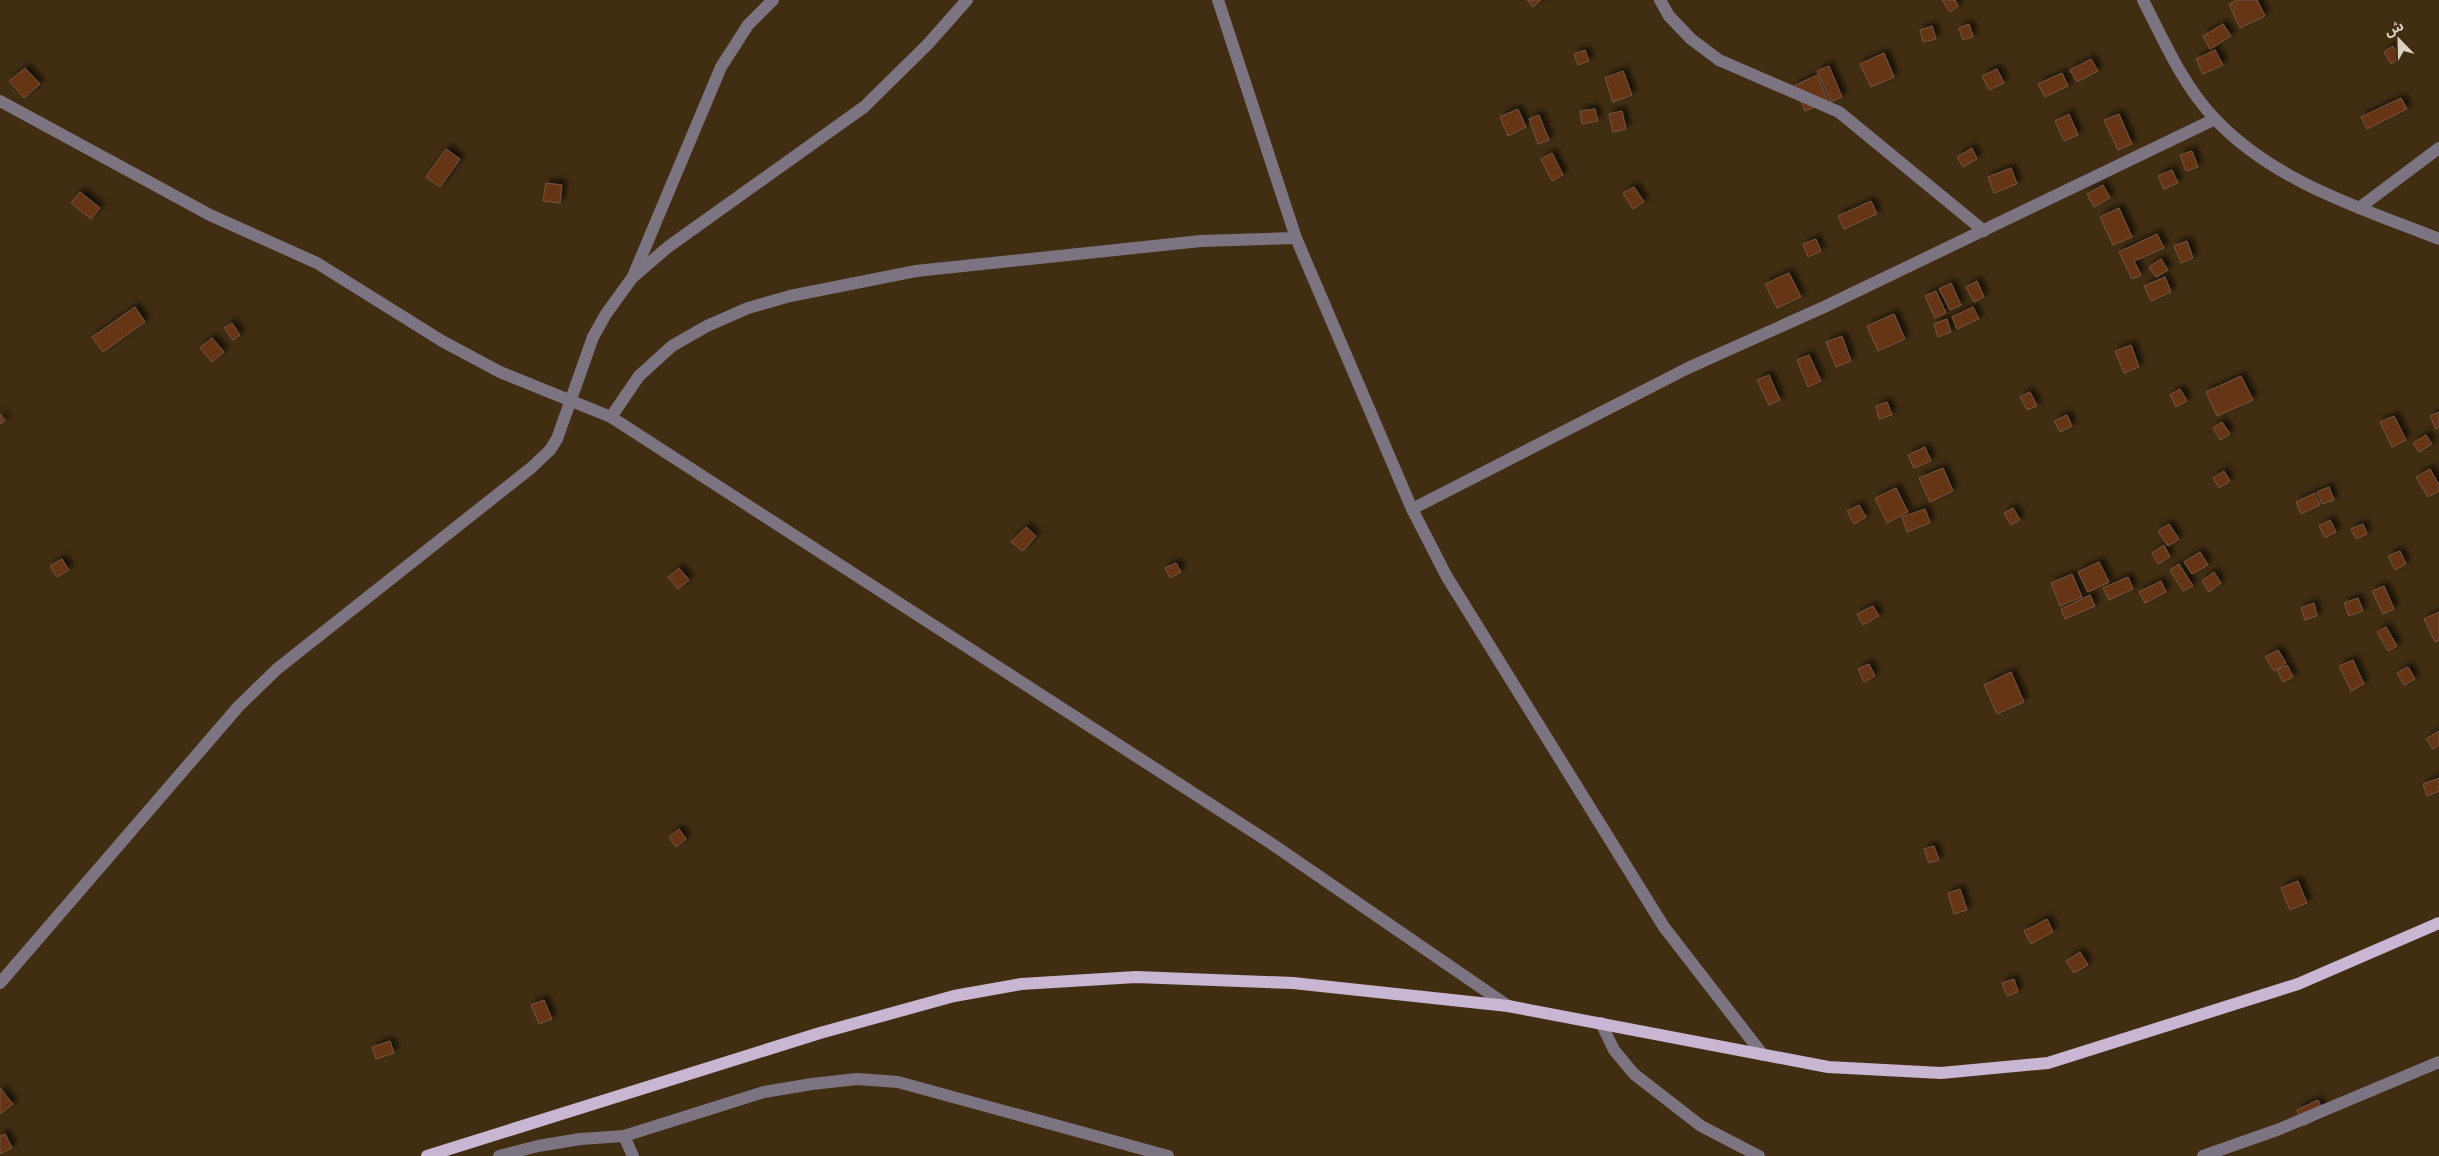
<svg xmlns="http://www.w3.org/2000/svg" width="2439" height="1156" viewBox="0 0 2439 1156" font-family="'Fira Sans','Noto Sans Arabic',sans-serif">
<defs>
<filter id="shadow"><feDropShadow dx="4.5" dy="-4.5" stdDeviation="2.5" flood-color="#0009"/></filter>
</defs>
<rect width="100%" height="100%" fill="#412d12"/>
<g fill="#663512" stroke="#755643" filter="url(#shadow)">
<path d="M 1527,0 L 1541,0 L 1533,7 Z"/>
<path d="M 1942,0 L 1955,0 L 1958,6 L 1950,12 Z"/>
<path d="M 2237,0 L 2257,0 L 2265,16 L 2240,28 L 2229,4 Z"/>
<path d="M 1969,24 L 1973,37 L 1963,40 L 1959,28 Z"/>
<path d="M 2223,24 L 2231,36 L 2210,49 L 2203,36 Z"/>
<path d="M 1932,26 L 1936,39 L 1923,42 L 1920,30 Z"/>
<path d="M 2393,46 L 2400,58 L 2391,64 L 2384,52 Z"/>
<path d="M 1585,50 L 1589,61 L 1578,65 L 1574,54 Z"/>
<path d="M 2215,50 L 2223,65 L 2203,74 L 2196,59 Z"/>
<path d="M 1884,53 L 1894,77 L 1871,87 L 1860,64 Z"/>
<path d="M 2091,59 L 2098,71 L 2077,82 L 2070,70 Z"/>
<path d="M 1829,66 L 1842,97 L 1831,102 L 1817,71 Z"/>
<path d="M 25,68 L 40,84 L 24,98 L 9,81 Z"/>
<path d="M 1997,69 L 2004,83 L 1989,90 L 1982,76 Z"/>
<path d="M 1623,71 L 1632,95 L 1613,102 L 1605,78 Z"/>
<path d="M 2062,73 L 2068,86 L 2045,97 L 2038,84 Z"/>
<path d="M 1817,75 L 1828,101 L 1805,111 L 1794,86 Z"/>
<path d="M 2401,98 L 2407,109 L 2367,129 L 2361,117 Z"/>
<path d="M 1518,109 L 1526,127 L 1508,136 L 1500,117 Z"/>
<path d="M 1595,109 L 1598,121 L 1582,124 L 1580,111 Z"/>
<path d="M 1622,111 L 1626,129 L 1613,132 L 1609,114 Z"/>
<path d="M 2069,114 L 2078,135 L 2064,141 L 2055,121 Z"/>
<path d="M 2119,114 L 2132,144 L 2118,150 L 2104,120 Z"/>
<path d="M 1539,115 L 1549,140 L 1538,144 L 1529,119 Z"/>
<path d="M 1972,148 L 1977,159 L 1963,167 L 1957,157 Z"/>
<path d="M 446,149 L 460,159 L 440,187 L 426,177 Z"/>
<path d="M 2192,151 L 2198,167 L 2186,171 L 2180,155 Z"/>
<path d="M 1552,153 L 1563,175 L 1552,181 L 1541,159 Z"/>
<path d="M 2011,168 L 2017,184 L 1994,193 L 1988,177 Z"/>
<path d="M 2172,170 L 2178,183 L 2164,189 L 2158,176 Z"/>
<path d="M 546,183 L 562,185 L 560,203 L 543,201 Z"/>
<path d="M 2103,185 L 2110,198 L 2094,207 L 2087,194 Z"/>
<path d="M 1634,187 L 1644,202 L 1633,209 L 1623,193 Z"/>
<path d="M 80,192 L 100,208 L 91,219 L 71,203 Z"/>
<path d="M 1871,201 L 1877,214 L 1844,229 L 1838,216 Z"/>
<path d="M 2119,208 L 2132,237 L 2113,245 L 2100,217 Z"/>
<path d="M 2157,234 L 2164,248 L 2134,261 L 2141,275 L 2132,279 L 2119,252 Z"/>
<path d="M 1816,239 L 1821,251 L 1808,257 L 1803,244 Z"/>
<path d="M 2187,241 L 2193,258 L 2181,263 L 2174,246 Z"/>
<path d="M 2161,259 L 2168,270 L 2156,277 L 2149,267 Z"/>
<path d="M 1789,273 L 1801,297 L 1777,308 L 1765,284 Z"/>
<path d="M 2165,277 L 2171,292 L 2151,301 L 2144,286 Z"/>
<path d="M 1977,281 L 1984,297 L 1974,302 L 1966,287 Z"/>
<path d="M 1951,283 L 1961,305 L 1950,310 L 1939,289 Z"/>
<path d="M 1936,291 L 1946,313 L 1935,318 L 1925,296 Z"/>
<path d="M 135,307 L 145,322 L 103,352 L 92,337 Z"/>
<path d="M 1973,307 L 1979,319 L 1957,329 L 1952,317 Z"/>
<path d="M 1894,314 L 1905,339 L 1878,351 L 1867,326 Z"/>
<path d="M 1947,319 L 1951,332 L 1938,337 L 1934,324 Z"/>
<path d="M 232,323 L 240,335 L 233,340 L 224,328 Z"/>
<path d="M 1842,336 L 1851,361 L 1836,367 L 1826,342 Z"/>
<path d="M 212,338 L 224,352 L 212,362 L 200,348 Z"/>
<path d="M 2131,345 L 2139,367 L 2124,373 L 2115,351 Z"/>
<path d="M 1809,355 L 1821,381 L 1808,387 L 1797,360 Z"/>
<path d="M 1769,375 L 1780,400 L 1769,405 L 1757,380 Z"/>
<path d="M 2241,376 L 2253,400 L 2217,416 L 2206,392 Z"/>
<path d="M 2180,389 L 2187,401 L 2176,407 L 2170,395 Z"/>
<path d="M 2030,392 L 2037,406 L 2027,410 L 2020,397 Z"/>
<path d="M 1887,402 L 1892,415 L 1879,419 L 1876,406 Z"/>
<path d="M 2439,412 L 2439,427 L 2436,429 L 2430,416 Z"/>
<path d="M 0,414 L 5,421 L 0,424 Z"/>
<path d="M 2067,415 L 2072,426 L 2060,432 L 2054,421 Z"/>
<path d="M 2394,416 L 2406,440 L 2392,447 L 2380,422 Z"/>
<path d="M 2222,422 L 2230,434 L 2220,440 L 2213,428 Z"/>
<path d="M 2426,435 L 2432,444 L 2419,452 L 2413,443 Z"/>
<path d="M 1925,447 L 1931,461 L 1914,468 L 1908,455 Z"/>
<path d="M 1943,468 L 1953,491 L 1930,502 L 1919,478 Z"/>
<path d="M 2430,469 L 2439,485 L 2439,491 L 2428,497 L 2416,477 Z"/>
<path d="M 2224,471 L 2230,481 L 2219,488 L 2213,478 Z"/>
<path d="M 2329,487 L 2334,500 L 2322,504 L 2317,492 Z"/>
<path d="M 1896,488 L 1908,512 L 1887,523 L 1875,498 Z"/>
<path d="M 2315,493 L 2320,505 L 2301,514 L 2296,502 Z"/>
<path d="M 1859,505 L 1866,517 L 1854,524 L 1847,511 Z"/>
<path d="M 2013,508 L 2020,520 L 2011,525 L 2004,513 Z"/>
<path d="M 1925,509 L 1930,523 L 1907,532 L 1902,517 Z"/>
<path d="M 2330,520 L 2336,532 L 2325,538 L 2319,526 Z"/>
<path d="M 2169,524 L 2179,539 L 2168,546 L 2158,531 Z"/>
<path d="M 2363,524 L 2367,534 L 2356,539 L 2351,529 Z"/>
<path d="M 1026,527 L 1036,536 L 1023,551 L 1011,542 Z"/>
<path d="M 2164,545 L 2170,557 L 2158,564 L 2152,553 Z"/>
<path d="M 2400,551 L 2406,564 L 2395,570 L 2388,556 Z"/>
<path d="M 2200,552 L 2208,565 L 2192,574 L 2184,562 Z"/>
<path d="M 62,559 L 69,570 L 57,577 L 50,566 Z"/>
<path d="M 2099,562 L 2109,582 L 2088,592 L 2078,572 Z"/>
<path d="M 1176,563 L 1181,572 L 1170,578 L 1165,568 Z"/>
<path d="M 2179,564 L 2193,586 L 2183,591 L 2170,570 Z"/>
<path d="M 679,568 L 689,580 L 678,589 L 668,577 Z"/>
<path d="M 2214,572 L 2221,583 L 2209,592 L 2202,581 Z"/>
<path d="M 2072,574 L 2082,597 L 2060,606 L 2051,583 Z"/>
<path d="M 2128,577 L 2133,589 L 2109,600 L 2103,588 Z"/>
<path d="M 2161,581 L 2166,592 L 2145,603 L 2139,592 Z"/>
<path d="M 2384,586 L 2394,609 L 2383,614 L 2372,591 Z"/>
<path d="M 2090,595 L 2095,606 L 2065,619 L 2061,609 Z"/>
<path d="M 2358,598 L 2363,611 L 2349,616 L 2344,603 Z"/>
<path d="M 2314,603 L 2317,616 L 2305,620 L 2301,608 Z"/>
<path d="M 1873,606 L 1879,616 L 1863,625 L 1857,614 Z"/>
<path d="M 2439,612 L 2439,640 L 2435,642 L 2424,619 Z"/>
<path d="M 2386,627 L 2397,646 L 2388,651 L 2377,632 Z"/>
<path d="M 2278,650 L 2286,663 L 2274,671 L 2265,657 Z"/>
<path d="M 2353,660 L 2364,684 L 2351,691 L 2339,666 Z"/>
<path d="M 1869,664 L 1875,676 L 1864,682 L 1858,669 Z"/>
<path d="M 2287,665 L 2293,677 L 2283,682 L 2277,670 Z"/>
<path d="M 2408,667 L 2415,679 L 2404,685 L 2397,673 Z"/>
<path d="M 2011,672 L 2024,702 L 1997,714 L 1984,685 Z"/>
<path d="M 2439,731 L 2439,745 L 2433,749 L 2426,739 Z"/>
<path d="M 2439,778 L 2439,791 L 2427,796 L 2423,784 Z"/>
<path d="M 679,829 L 686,839 L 676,847 L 669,837 Z"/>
<path d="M 1934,846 L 1939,860 L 1929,863 L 1924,849 Z"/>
<path d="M 2298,881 L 2307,903 L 2290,910 L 2281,888 Z"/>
<path d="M 1960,889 L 1967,910 L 1954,914 L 1948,893 Z"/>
<path d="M 2047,919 L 2053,932 L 2031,944 L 2024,931 Z"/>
<path d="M 2080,952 L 2088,965 L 2074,973 L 2066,961 Z"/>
<path d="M 2014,979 L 2018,992 L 2007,996 L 2002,983 Z"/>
<path d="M 544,1000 L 552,1019 L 539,1024 L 531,1005 Z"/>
<path d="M 390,1041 L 394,1053 L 376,1059 L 372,1047 Z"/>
<path d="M 0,1088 L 13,1104 L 0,1114 Z"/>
<path d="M 2318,1100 L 2325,1115 L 2304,1126 L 2297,1110 Z"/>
<path d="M 5,1134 L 12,1148 L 0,1154 L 0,1136 Z"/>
</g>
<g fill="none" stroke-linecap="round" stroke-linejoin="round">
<g stroke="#7d7482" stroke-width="12">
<path d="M 1218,0 L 1296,238 L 1412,509 L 1447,577 L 1664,927 L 1763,1055"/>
<path d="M 1660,0 L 1669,16 L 1691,39 L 1719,60 L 1839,112 L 1984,231"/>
<path d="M 2143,0 C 2164,41 2183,86 2216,120 C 2275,182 2361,208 2439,239"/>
<path d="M 0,101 L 210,215 L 317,263 L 442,341 L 500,372 L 611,417 L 1272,844 L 1508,1006"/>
<path d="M 2359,208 L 2439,148"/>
<path d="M 634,274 L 721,67 L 748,25 L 773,0"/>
<path d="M 611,417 L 639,376 L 672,346 L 707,326 L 748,308 L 790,296 L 916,271 L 1201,241 L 1296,238"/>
<path d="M 1412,509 L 1688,368 L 1824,307 L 2215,119"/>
<path d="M 0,983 L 238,707 L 277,669 L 531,468 L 550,450 L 557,439 L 593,337 L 606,314 L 632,278 L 668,247 L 864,107 L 928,44 L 967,0"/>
<path d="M 1601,1023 L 1614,1050 L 1634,1074 L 1701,1126 L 1759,1156"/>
<path d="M 624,1136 L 633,1156"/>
<path d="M 499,1156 L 538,1146 L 580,1139 L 624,1136 L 764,1092 L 812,1084 L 857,1079 L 898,1082 L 1168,1156"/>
<path d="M 2203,1156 L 2277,1130 L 2439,1062"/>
</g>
<path stroke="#c8b6d2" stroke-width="12" d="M 427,1156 L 820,1033 L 954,996 L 1021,984 L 1136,977 L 1293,983 L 1508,1006 L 1828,1067 L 1941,1073 L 2048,1063 L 2298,984 L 2439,923"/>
</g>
<g transform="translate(2399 40) rotate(337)" stroke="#412d12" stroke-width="4" paint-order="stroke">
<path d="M0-4L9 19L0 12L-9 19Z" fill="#dcd0c0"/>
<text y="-8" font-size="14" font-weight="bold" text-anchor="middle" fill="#dcd0c0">ش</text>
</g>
</svg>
